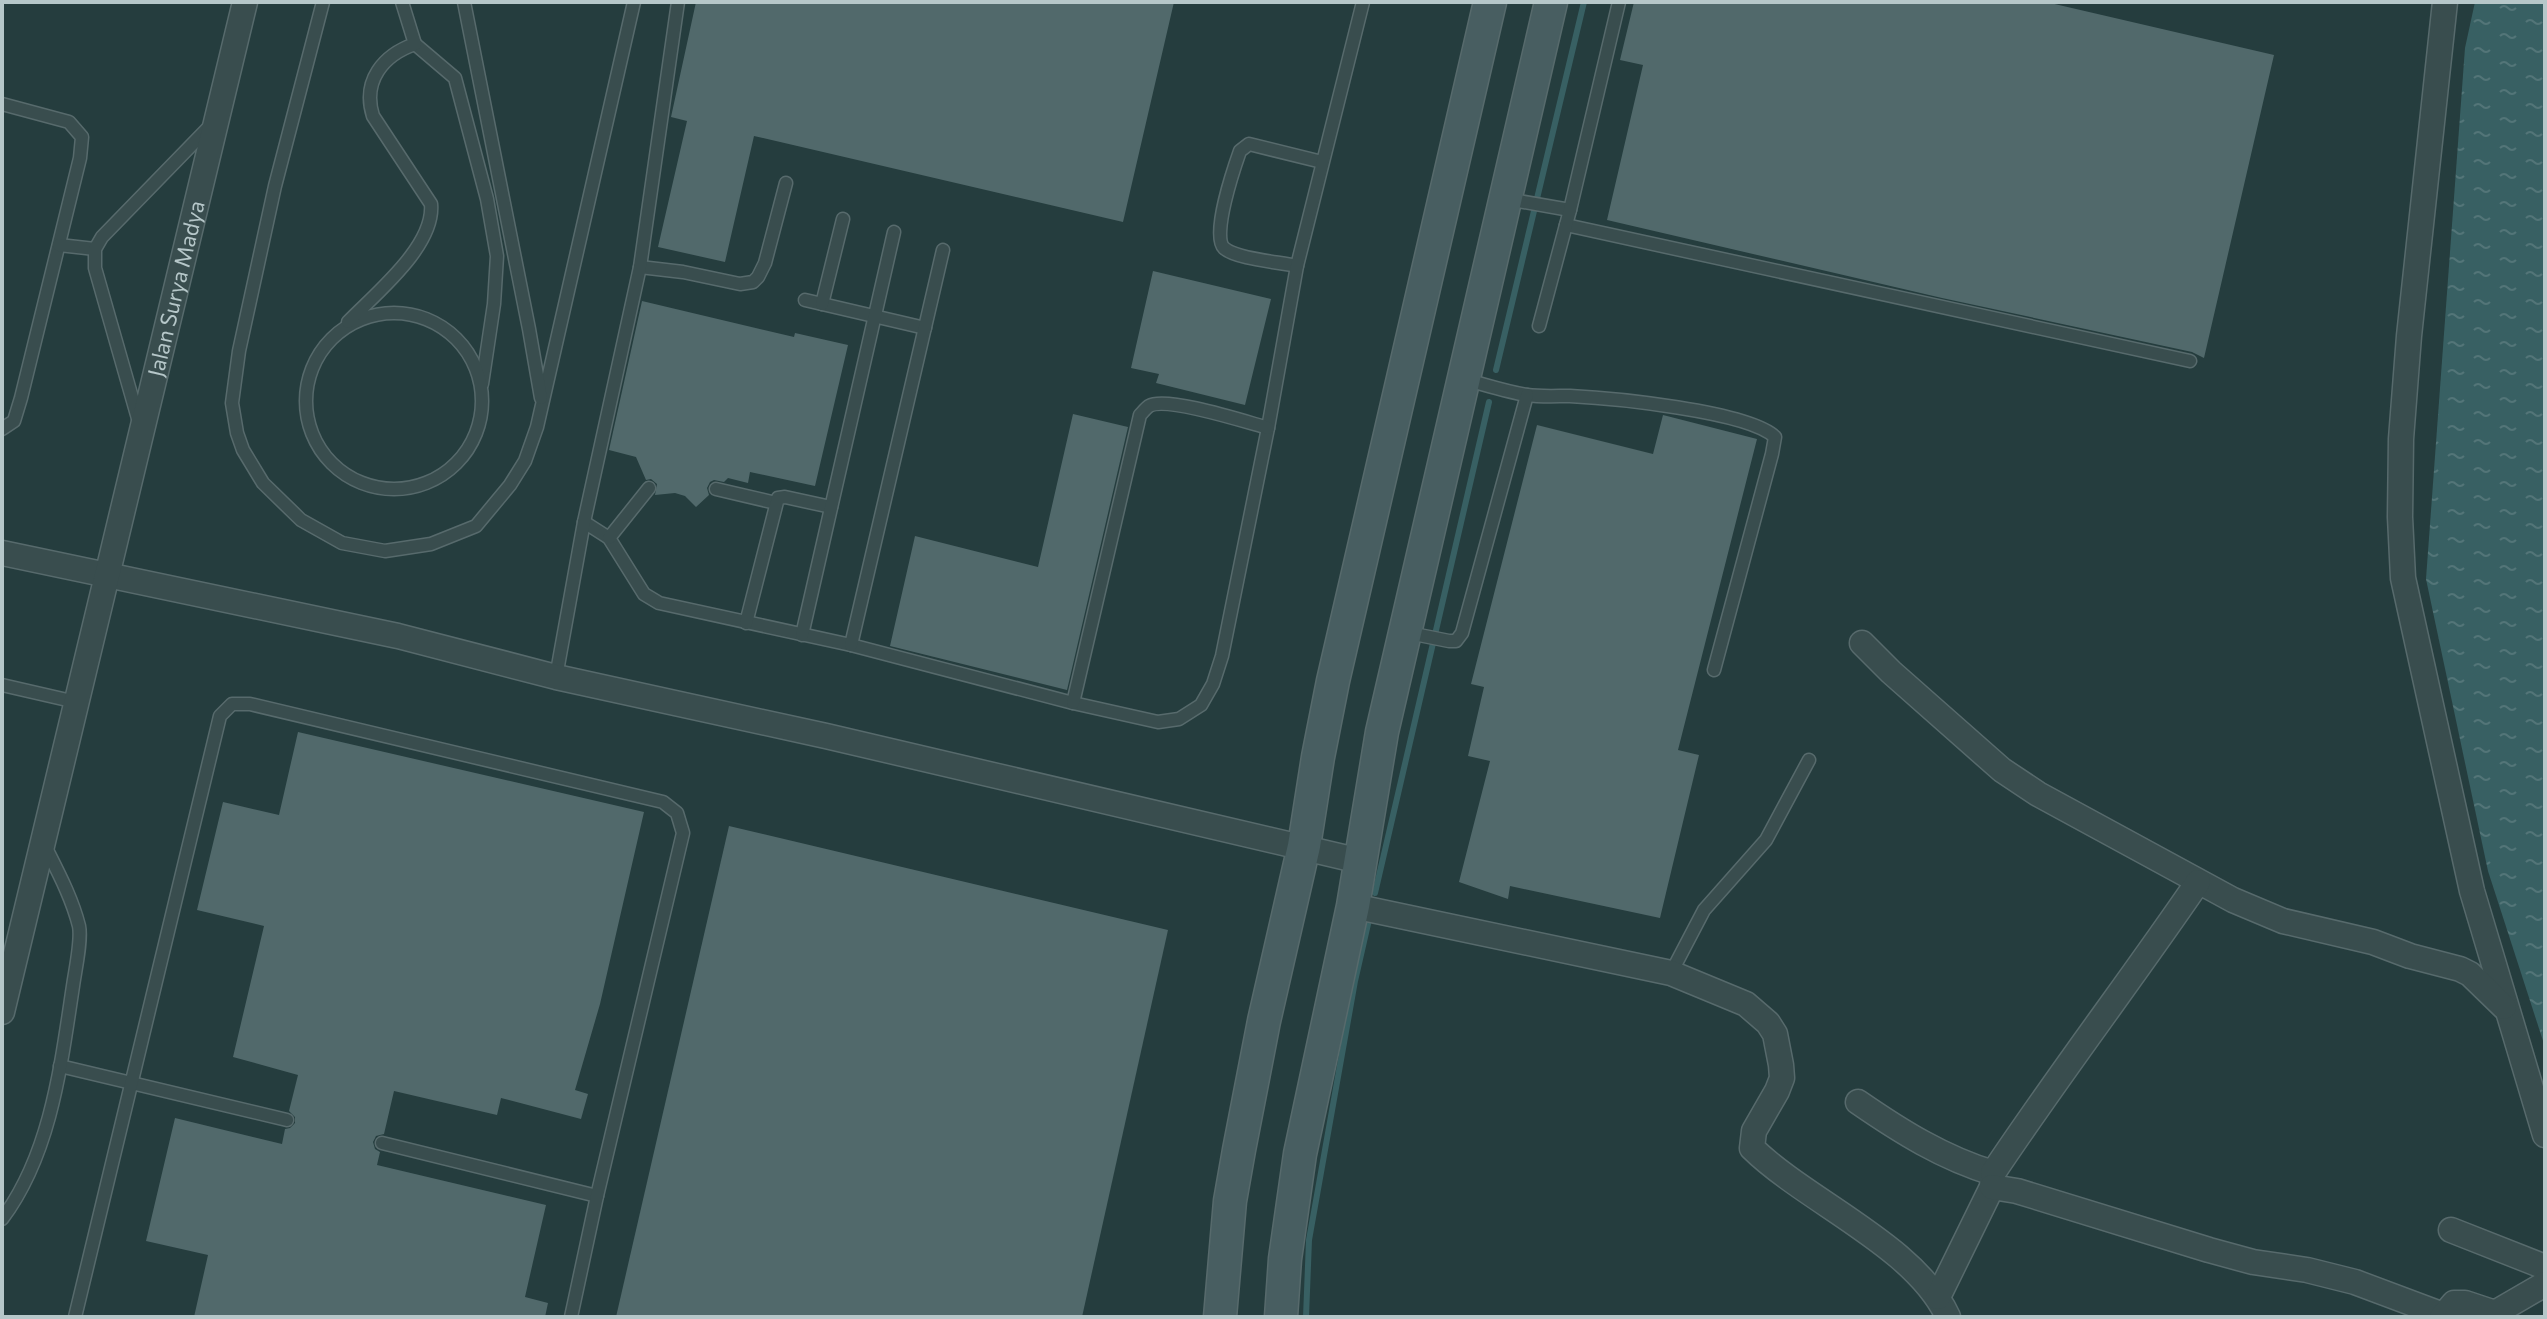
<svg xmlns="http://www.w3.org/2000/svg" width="2547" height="1319" viewBox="0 0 2547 1319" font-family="Commissioner,sans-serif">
<defs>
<pattern id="water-ripples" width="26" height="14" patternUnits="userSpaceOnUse" patternTransform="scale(2)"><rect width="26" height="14" fill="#386063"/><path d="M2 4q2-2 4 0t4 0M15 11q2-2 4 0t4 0" fill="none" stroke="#537578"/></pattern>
</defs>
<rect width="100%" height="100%" fill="#253d3e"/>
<path fill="url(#water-ripples)" d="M 2475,2 L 2545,2 L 2545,1047 L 2488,871 L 2426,579 L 2465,48 Z"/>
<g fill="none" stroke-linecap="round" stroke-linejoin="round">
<g stroke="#386063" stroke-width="6">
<path d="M 1496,370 L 1584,2"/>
<path d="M 1375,893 L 1489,402"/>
<path d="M 1306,1317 L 1309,1240 L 1355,981 L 1368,924"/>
</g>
</g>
<g fill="#51696b">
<path d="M 696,2 L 1174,2 L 1123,222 L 754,136 L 725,262 L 658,247 L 687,121 L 671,117 Z"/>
<path d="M 1634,2 L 2046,2 L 2274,55 L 2204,358 L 2192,352 L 1942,298 L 1607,220 L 1643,65 L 1620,60 Z"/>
<path d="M 1153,271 L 1271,299 L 1245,405 L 1156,383 L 1159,374 L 1131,368 Z"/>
<path d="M 642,301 L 794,337 L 795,333 L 848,345 L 815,486 L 750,472 L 748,483 L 728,478 L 724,482 L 714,480 L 710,482 L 707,488 L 709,495 L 696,507 L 685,496 L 675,493 L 655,495 L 657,484 L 651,479 L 646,480 L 636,457 L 609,450 Z"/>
<path d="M 1073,414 L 1128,427 L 1067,690 L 890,646 L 915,536 L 1038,567 Z"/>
<path d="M 1663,415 L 1757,439 L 1678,750 L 1699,755 L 1660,918 L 1510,886 L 1508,899 L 1459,882 L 1490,761 L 1468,756 L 1484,687 L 1471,684 L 1537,425 L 1653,454 Z"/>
<path d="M 298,732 L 644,812 L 600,1004 L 575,1090 L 588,1094 L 581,1119 L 501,1098 L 497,1115 L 394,1091 L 384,1134 L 376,1136 L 373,1142 L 375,1149 L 380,1152 L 377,1165 L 546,1205 L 525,1297 L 548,1303 L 545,1317 L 194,1317 L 208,1255 L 146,1241 L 175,1118 L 282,1144 L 285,1129 L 290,1128 L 295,1123 L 295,1117 L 289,1111 L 298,1075 L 233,1057 L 264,926 L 197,910 L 223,802 L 279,815 Z"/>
<path d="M 729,826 L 1168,930 L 1082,1317 L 616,1317 Z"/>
</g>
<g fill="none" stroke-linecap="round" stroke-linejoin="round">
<defs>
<g id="lane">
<path d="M 323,2 L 275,186 L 239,351 L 232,403 L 237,433 L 243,450 L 263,483 L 301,520 L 342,543 L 385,551 L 431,544 L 476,526 L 510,485 L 525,461 L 537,427 L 634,2"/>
<path d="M 464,2 L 529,329 L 541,398"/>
<path d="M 415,44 L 455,78 L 487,199 L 497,256 L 494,304 L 482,384"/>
<path d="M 2,104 L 69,122 L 82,137 L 80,158 L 21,398 L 14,421 L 2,429"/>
<path d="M 1507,199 L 1570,210"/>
<path d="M 1566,225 L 2190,361"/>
<path d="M 59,245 L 95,249"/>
<path d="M 1297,266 C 1279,262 1236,259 1224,248 C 1211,236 1234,168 1240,151 L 1249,144 L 1322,162"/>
<path d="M 640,267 L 683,272 L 740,284 L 753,282 L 758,277 L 765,263 L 786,183"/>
<path d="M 805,300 L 925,328"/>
<path d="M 822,304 L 843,219"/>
<circle cx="394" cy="401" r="88"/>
<path d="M 348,322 C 376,293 435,246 431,204 L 373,116 C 362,81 383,55 415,44 L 402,2"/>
<path d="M 1539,326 L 1570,210 L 1619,2"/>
<path d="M 1467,380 C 1486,385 1507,392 1527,395 C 1541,397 1556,396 1570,396 C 1611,398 1748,411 1775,437 L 1772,454 L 1714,670"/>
<path d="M 139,422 L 95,268 L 95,249 L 102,237 L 211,125"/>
<path d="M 716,489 L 776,503"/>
<path d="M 584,522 L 609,538 L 644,594 L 659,603 L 851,645 L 1073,703 L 1158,722 L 1179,719 L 1201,705 L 1213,684 L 1222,656 L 1268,428 L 1297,266 L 1363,2"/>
<path d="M 609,538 L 649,488"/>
<path d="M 746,623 L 778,498 L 785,497 L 831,507"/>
<path d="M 1404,632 L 1449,641 L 1456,641 L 1462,633 L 1527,395"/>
<path d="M 802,635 L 894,232"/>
<path d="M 851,645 L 943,250"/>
<path d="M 556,677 L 584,522 L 640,267 L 678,2"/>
<path d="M 2,685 L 76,702"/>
<path d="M 1073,703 L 1140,415 C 1142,413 1146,408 1149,406 C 1167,396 1246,422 1268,428"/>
<path d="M 1671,973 L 1704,910 L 1766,840 L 1809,760"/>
<path d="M 60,1066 L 287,1120"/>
<path d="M 382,1143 L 597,1196"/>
<path d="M 2,1219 C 51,1154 61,1065 73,986 C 75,971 82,940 79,926 C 72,898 58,872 45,846"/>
<path d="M 75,1317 L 220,716 L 232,704 L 250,704 L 663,802 L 677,813 L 683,833 L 597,1196 L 571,1317"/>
</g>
<g id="street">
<path d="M 2445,2 L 2409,336 L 2401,439 L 2400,517 L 2403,578 L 2472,891 L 2545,1135"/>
<path d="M 2,553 L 398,636 L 556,677 L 826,736 L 1360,861"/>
<path d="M 1862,643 L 1891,672 L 2002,770 L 2038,794 L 2233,900 L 2283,921 L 2373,942 L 2410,956 L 2460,969 L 2470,974 L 2504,1007"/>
<path d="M 1353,906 L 1671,973 L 1746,1004 L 1768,1023 L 1775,1034 L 1781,1065 L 1782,1078 L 1777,1091 L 1754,1131 L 1752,1148 C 1807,1202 1916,1246 1948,1317"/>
<path id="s1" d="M 2,1012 L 245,2"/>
<path d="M 1858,1102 C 1900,1131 1943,1158 1993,1173 L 1992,1187 L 1938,1297"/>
<path d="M 1993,1173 C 2059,1074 2131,980 2198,882"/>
<path d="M 1992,1187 L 2017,1191 L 2209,1250 L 2253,1262 L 2307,1270 L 2355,1282 L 2443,1315"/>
<path d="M 2451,1230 L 2545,1267"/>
<path d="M 2442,1317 L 2454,1303 L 2465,1303 L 2495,1313 L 2545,1284"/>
</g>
<g id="secondary">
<path d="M 1220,1317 L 1230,1201 L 1239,1150 L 1264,1021 L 1304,846 L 1318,757 L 1333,681 L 1490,2"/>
<path d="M 1281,1317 L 1285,1259 L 1300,1154 L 1353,906 L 1382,732 L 1551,2"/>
</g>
</defs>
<use href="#lane" stroke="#576a6c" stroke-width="15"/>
<use href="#street" stroke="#576a6c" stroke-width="27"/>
<use href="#secondary" stroke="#576a6c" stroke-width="35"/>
<use href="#lane" stroke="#394d4e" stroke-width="12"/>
<use href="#street" stroke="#394d4e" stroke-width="24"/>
<use href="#secondary" stroke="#485e61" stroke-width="32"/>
</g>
<g text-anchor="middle" stroke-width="6" stroke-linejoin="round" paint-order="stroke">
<g font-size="22" fill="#b6c7c9" stroke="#1e3233">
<text dy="8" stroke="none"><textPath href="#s1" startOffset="744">Jalan Surya Madya</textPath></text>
</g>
</g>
<rect width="2547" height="1319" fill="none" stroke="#b6c7c9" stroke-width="8"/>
</svg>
